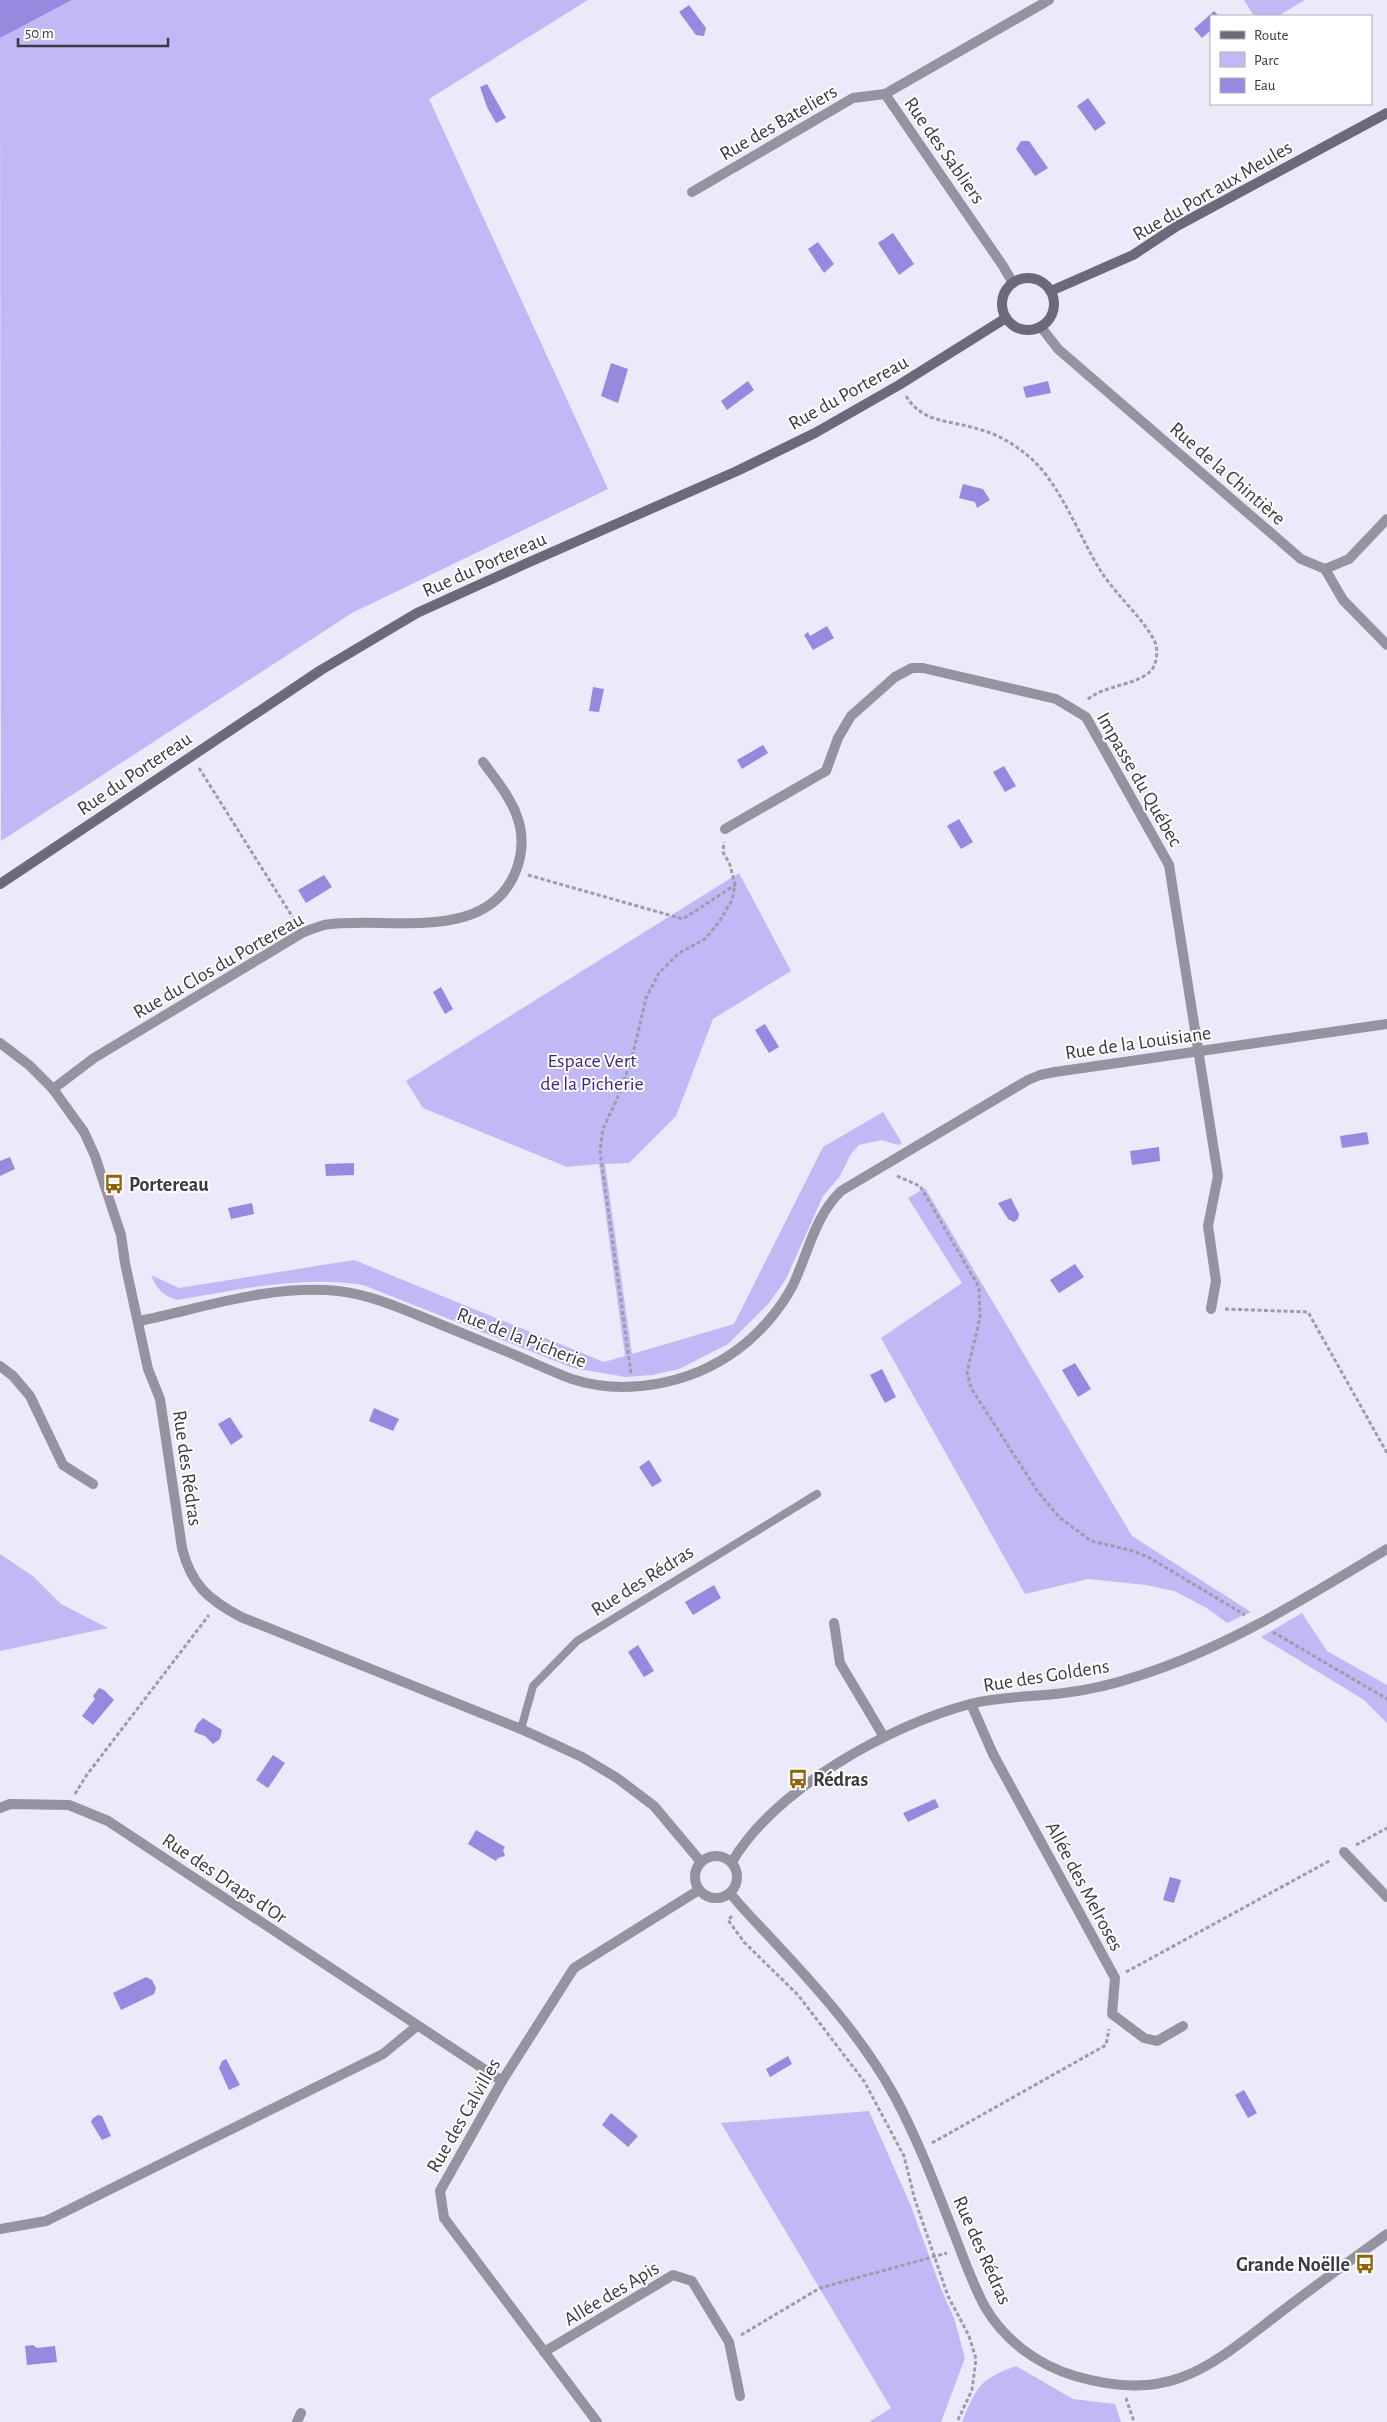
<svg xmlns="http://www.w3.org/2000/svg" width="1387" height="2422" viewBox="0 0 1387 2422" font-family="'Alegreya Sans',sans-serif">
<rect width="100%" height="100%" fill="#ebe9fa"/>
<g fill="#c1b9f6">
<path d="M 72,0 L 588,0 L 429,99 L 608,489 L 352,613 L 1,841 L 0,38 Z"/>
<path d="M 1244,0 L 1305,0 L 1278,16 L 1254,16 Z"/>
<path d="M 739,873 L 791,971 L 713,1019 L 676,1116 L 629,1163 L 605,1164 L 632,1354 L 734,1324 L 823,1147 L 883,1112 L 902,1143 L 898,1145 L 882,1140 L 859,1145 L 851,1154 L 840,1176 L 823,1196 L 786,1279 L 769,1303 L 728,1344 L 679,1369 L 652,1375 L 626,1377 L 573,1368 L 363,1285 C 301,1275 238,1290 177,1300 C 162,1295 157,1289 151,1275 L 179,1288 L 354,1260 L 604,1362 L 625,1356 L 599,1164 L 567,1167 L 423,1108 L 406,1081 Z"/>
<path d="M 925,1188 L 1132,1536 L 1251,1612 L 1227,1623 L 1207,1608 L 1174,1591 L 1146,1585 L 1088,1579 L 1025,1594 L 881,1338 L 962,1283 L 908,1198 Z"/>
<path d="M 0,1554 L 34,1577 L 61,1604 L 108,1628 L 0,1651 Z"/>
<path d="M 1302,1613 L 1327,1651 L 1387,1685 L 1387,1723 L 1364,1700 L 1261,1637 Z"/>
<path d="M 869,2111 L 911,2206 L 941,2289 L 954,2318 L 965,2358 L 941,2422 L 869,2422 L 891,2408 L 721,2123 Z"/>
<path d="M 1016,2366 L 1073,2399 L 1115,2404 L 1121,2422 L 962,2422 C 977,2387 978,2380 1016,2366 Z"/>
</g>
<g fill="#9789df">
<path d="M 0,0 L 72,0 L 0,38 Z"/>
<path d="M 689,5 L 706,28 L 704,36 L 696,35 L 679,12 Z"/>
<path d="M 1214,11 L 1219,16 L 1211,16 L 1211,30 L 1202,38 L 1194,29 Z"/>
<path d="M 487,84 L 506,118 L 496,123 L 487,107 L 480,87 Z"/>
<path d="M 1088,98 L 1106,123 L 1095,131 L 1077,106 Z"/>
<path d="M 1021,141 L 1029,141 L 1048,168 L 1035,176 L 1016,149 Z"/>
<path d="M 893,233 L 914,264 L 899,275 L 878,243 Z"/>
<path d="M 818,242 L 834,264 L 824,273 L 808,249 Z"/>
<path d="M 611,363 L 628,369 L 618,403 L 601,396 Z"/>
<path d="M 748,381 L 754,390 L 727,410 L 721,401 Z"/>
<path d="M 1048,381 L 1051,393 L 1026,398 L 1023,387 Z"/>
<path d="M 963,484 L 983,489 L 990,500 L 977,508 L 975,502 L 959,498 Z"/>
<path d="M 827,626 L 834,638 L 813,650 L 804,635 L 808,632 L 810,636 Z"/>
<path d="M 593,687 L 604,689 L 599,712 L 589,711 Z"/>
<path d="M 763,745 L 768,753 L 742,769 L 737,760 Z"/>
<path d="M 1004,766 L 1016,786 L 1005,792 L 993,772 Z"/>
<path d="M 959,819 L 973,842 L 961,849 L 947,826 Z"/>
<path d="M 324,875 L 332,887 L 306,903 L 298,890 Z"/>
<path d="M 441,987 L 453,1009 L 445,1014 L 433,992 Z"/>
<path d="M 765,1024 L 779,1047 L 769,1053 L 755,1030 Z"/>
<path d="M 1367,1132 L 1369,1144 L 1342,1148 L 1340,1136 Z"/>
<path d="M 1159,1147 L 1160,1161 L 1132,1165 L 1130,1151 Z"/>
<path d="M 10,1157 L 15,1169 L 0,1176 L 0,1161 Z"/>
<path d="M 354,1163 L 354,1175 L 326,1176 L 325,1164 Z"/>
<path d="M 1011,1198 L 1019,1214 L 1018,1219 L 1014,1222 L 1008,1219 L 998,1203 Z"/>
<path d="M 252,1203 L 254,1214 L 231,1219 L 228,1208 Z"/>
<path d="M 1075,1264 L 1084,1277 L 1059,1293 L 1050,1280 Z"/>
<path d="M 1075,1363 L 1091,1389 L 1078,1397 L 1062,1370 Z"/>
<path d="M 882,1369 L 896,1397 L 885,1403 L 870,1375 Z"/>
<path d="M 374,1408 L 399,1419 L 393,1431 L 369,1421 Z"/>
<path d="M 230,1417 L 243,1437 L 231,1445 L 218,1424 Z"/>
<path d="M 649,1460 L 662,1481 L 652,1487 L 639,1467 Z"/>
<path d="M 714,1585 L 721,1598 L 693,1615 L 685,1602 Z"/>
<path d="M 638,1645 L 654,1671 L 644,1677 L 628,1652 Z"/>
<path d="M 99,1688 L 104,1690 L 114,1700 L 93,1725 L 82,1716 L 95,1699 L 93,1696 Z"/>
<path d="M 203,1718 L 222,1730 L 220,1739 L 213,1744 L 205,1736 L 194,1732 L 197,1724 Z"/>
<path d="M 273,1755 L 285,1763 L 268,1788 L 256,1780 Z"/>
<path d="M 935,1799 L 939,1807 L 908,1822 L 903,1813 Z"/>
<path d="M 476,1830 L 505,1847 L 503,1850 L 505,1856 L 498,1858 L 496,1861 L 468,1844 Z"/>
<path d="M 1170,1877 L 1181,1880 L 1174,1903 L 1163,1900 Z"/>
<path d="M 146,1977 L 152,1980 L 156,1988 L 154,1994 L 121,2010 L 113,1993 Z"/>
<path d="M 788,2056 L 792,2064 L 770,2077 L 766,2069 Z"/>
<path d="M 226,2059 L 240,2085 L 229,2090 L 219,2068 L 222,2061 Z"/>
<path d="M 1244,2090 L 1257,2113 L 1248,2118 L 1235,2095 Z"/>
<path d="M 611,2113 L 638,2136 L 628,2147 L 602,2125 Z"/>
<path d="M 98,2115 L 102,2116 L 111,2136 L 102,2140 L 91,2122 L 93,2118 Z"/>
<path d="M 33,2345 L 37,2348 L 55,2346 L 57,2362 L 27,2365 L 25,2346 Z"/>
</g>
<g fill="none" stroke-linecap="round" stroke-linejoin="round">
<g stroke="#9e9caa" stroke-width="3" stroke-dasharray="4 2.5" stroke-linecap="butt">
<path d="M 906,396 C 923,424 951,420 978,429 C 994,433 1009,441 1022,451 C 1059,477 1078,536 1102,573 C 1117,596 1144,619 1155,642 C 1158,650 1157,661 1153,668 C 1141,686 1103,684 1086,701"/>
<path d="M 199,768 L 295,921"/>
<path d="M 528,875 L 683,919 L 735,885"/>
<path d="M 897,1176 L 920,1186 L 979,1287 L 980,1318 L 967,1372 L 971,1388 L 1036,1489 L 1059,1517 L 1091,1541 L 1133,1551 L 1150,1558 L 1245,1615"/>
<path d="M 1225,1309 L 1308,1312 L 1387,1453"/>
<path d="M 631,1373 L 600,1151 L 603,1129 L 622,1088 L 634,1049 L 646,998 L 659,973 L 679,953 L 705,939 L 719,922 L 732,900 L 735,885 L 730,865 L 723,852 L 724,842"/>
<path d="M 1273,1632 L 1387,1699"/>
<path d="M 75,1794 L 86,1776 L 209,1615"/>
<path d="M 1356,1845 L 1387,1828"/>
<path d="M 732,1916 L 728,1920 L 744,1942 L 798,1995 L 864,2081 L 904,2156 L 915,2200 L 948,2296 L 969,2336 L 976,2359 L 972,2390 L 957,2422"/>
<path d="M 1126,1972 L 1331,1860"/>
<path d="M 932,2143 L 1106,2045 L 1109,2029"/>
<path d="M 741,2335 L 820,2288 L 947,2253"/>
<path d="M 1126,2398 L 1134,2422"/>
</g>
<path stroke="#94939f" stroke-width="8" d="M 521,1729 L 533,1686 L 577,1641 L 817,1494"/>
<g stroke="#94939f" stroke-width="10">
<path d="M 692,192 L 853,98 L 885,94"/>
<path d="M 1013,283 L 1003,266 L 885,94 L 1049,0"/>
<path d="M 1041,327 L 1058,349 L 1301,559 L 1325,569 L 1343,600 L 1387,645"/>
<path d="M 1325,569 L 1349,559 L 1387,519"/>
<path d="M 725,829 L 826,771 L 838,738 L 851,716 L 895,677 L 912,668 L 923,668 L 1056,699 L 1086,717 L 1169,865 L 1218,1176 L 1208,1226 L 1216,1281 L 1211,1309"/>
<path d="M 0,1043 L 29,1065 L 53,1089 L 84,1132 L 95,1156 L 121,1235 L 125,1263 L 148,1369 L 160,1399 L 182,1548 C 191,1585 209,1600 241,1617 L 521,1729 L 582,1757 L 617,1778 L 654,1806 L 701,1862"/>
<path d="M 53,1089 L 94,1058 L 302,933 C 309,930 317,927 324,925 C 387,915 492,947 518,865 C 531,823 507,794 483,762"/>
<path d="M 139,1321 C 203,1308 271,1284 338,1291 C 366,1294 393,1305 420,1316 C 452,1329 484,1342 515,1355 C 534,1363 553,1372 572,1379 C 627,1397 692,1383 737,1350 C 759,1334 780,1310 793,1285 C 808,1253 815,1216 841,1191 L 1028,1080 L 1040,1075 L 1055,1072 L 1387,1024"/>
<path d="M 0,1366 L 13,1376 L 30,1396 L 63,1465 L 93,1484"/>
<path d="M 834,1623 L 840,1663 L 884,1737"/>
<path d="M 971,1704 L 993,1754 L 1115,1978 L 1112,2014 L 1144,2038 L 1157,2041 L 1183,2026"/>
<path d="M 0,1808 L 10,1804 L 69,1805 L 108,1821 L 502,2081"/>
<path d="M 1344,1852 L 1387,1897"/>
<circle cx="716" cy="1877" r="21"/>
<path d="M 732,1862 C 775,1789 890,1725 970,1704 C 1001,1696 1033,1697 1064,1693 C 1089,1690 1114,1684 1138,1676 C 1227,1648 1307,1597 1387,1549"/>
<path d="M 730,1893 C 745,1912 763,1929 779,1947 C 822,1993 865,2042 895,2097 C 918,2140 935,2185 953,2231 C 963,2256 972,2283 985,2307 C 1005,2341 1038,2365 1075,2376 C 1172,2404 1209,2367 1281,2312 C 1316,2285 1351,2260 1387,2234"/>
<path d="M 0,2229 L 46,2221 L 383,2054 L 417,2026"/>
<path d="M 544,2352 L 673,2275 L 692,2281 L 729,2342 L 740,2396"/>
<path d="M 297,2422 L 301,2413"/>
<path d="M 597,2422 L 444,2218 L 440,2191 L 502,2081 L 574,1968 L 699,1890"/>
</g>
<g stroke="#6b697a" stroke-width="10">
<circle cx="1028" cy="304" r="26"/>
<path d="M 1051,291 L 1133,255 L 1177,226 L 1387,113"/>
<path d="M 0,884 L 321,670 L 417,613 L 525,564 L 737,471 L 815,433 L 899,385 L 1006,318"/>
</g>
</g>
<defs>
<symbol id="bus-bare" viewBox="-9 -9 18 18"><path d="M-5-6H5V4H4V6H2V4H-2V6H-4V4H-5ZM-3.5-4V0h7V-4ZM-3.5 1.2v1.5H-2V1.2ZM2 1.2v1.5H3.5V1.2Z" fill="#8d6407" stroke="#fff" stroke-width="2.5" paint-order="stroke"/></symbol>
</defs>
<g fill-rule="evenodd">
<use href="#bus-bare" x="100" y="1170" width="28" height="28"/>
<use href="#bus-bare" x="784" y="1765" width="28" height="28"/>
<use href="#bus-bare" x="1351" y="2250" width="28" height="28"/>
</g>
<g text-anchor="middle" stroke-width="4" stroke-linejoin="round" paint-order="stroke">
<g font-size="20" fill="#3a3944" stroke="#fff">
<text transform="translate(778 122) rotate(-30)" y="7">Rue des Bateliers</text>
<text transform="translate(945 150) rotate(55)" y="7">Rue des Sabliers</text>
<text transform="translate(1212 190) rotate(-30)" y="7">Rue du Port aux Meules</text>
<text transform="translate(848 392) rotate(-29)" y="7">Rue du Portereau</text>
<text transform="translate(1228 473) rotate(41)" y="7">Rue de la Chintière</text>
<text transform="translate(484 564) rotate(-24)" y="7">Rue du Portereau</text>
<text transform="translate(134 773) rotate(-34)" y="7">Rue du Portereau</text>
<text transform="translate(1140 779) rotate(60)" y="7">Impasse du Québec</text>
<text transform="translate(218 965) rotate(-30)" y="7">Rue du Clos du Portereau</text>
<text transform="translate(1138 1042) rotate(-8)" y="7">Rue de la Louisiane</text>
<text transform="translate(522 1337) rotate(21)" y="7">Rue de la Picherie</text>
<text transform="translate(188 1468) rotate(82)" y="7">Rue des Rédras</text>
<text transform="translate(642 1580) rotate(-32)" y="7">Rue des Rédras</text>
<text transform="translate(1046 1675) rotate(-9)" y="7">Rue des Goldens</text>
<text transform="translate(225 1878) rotate(34)" y="7">Rue des Draps d'Or</text>
<text transform="translate(1085 1886) rotate(62)" y="7">Allée des Melroses</text>
<text transform="translate(463 2115) rotate(-60)" y="7">Rue des Calvilles</text>
<text transform="translate(983 2250) rotate(66)" y="7">Rue des Rédras</text>
<text transform="translate(611 2293) rotate(-31)" y="7">Allée des Apis</text>
</g>
<g font-size="20" fill="#3e1f83" stroke="#fff">
<text x="592" y="1067">Espace Vert<tspan x="592" dy="23">de la Picherie</tspan></text>
</g>
<g font-size="20" font-weight="bold" fill="#3a3944" stroke="#fff" text-anchor="start">
<text x="129" y="1191">Portereau</text>
<text x="813" y="1786">Rédras</text>
<text x="1350" y="2271" text-anchor="end">Grande Noëlle</text>
</g>
</g>
<rect x="1210" y="15" width="162" height="90" fill="#ffffff" stroke="#b0b0b4"/>
<rect x="1220" y="31" width="25" height="8" fill="#6b697a" stroke="#b0b0b4"/>
<text x="1254" y="40" font-size="15" fill="#3a3944">Route</text>
<rect x="1220" y="52" width="25" height="15" fill="#c1b9f6" stroke="#b0b0b4"/>
<text x="1254" y="65" font-size="15" fill="#3a3944">Parc</text>
<rect x="1220" y="78" width="25" height="15" fill="#9789df" stroke="#b0b0b4"/>
<text x="1254" y="90" font-size="15" fill="#3a3944">Eau</text>
<path d="M18 38v8h150v-8" fill="none" stroke="#3a3944" stroke-width="2.5"/>
<text x="25" y="38" font-size="15" fill="#3a3944" stroke="#ffffff" stroke-width="4" paint-order="stroke">50 m</text>
</svg>
